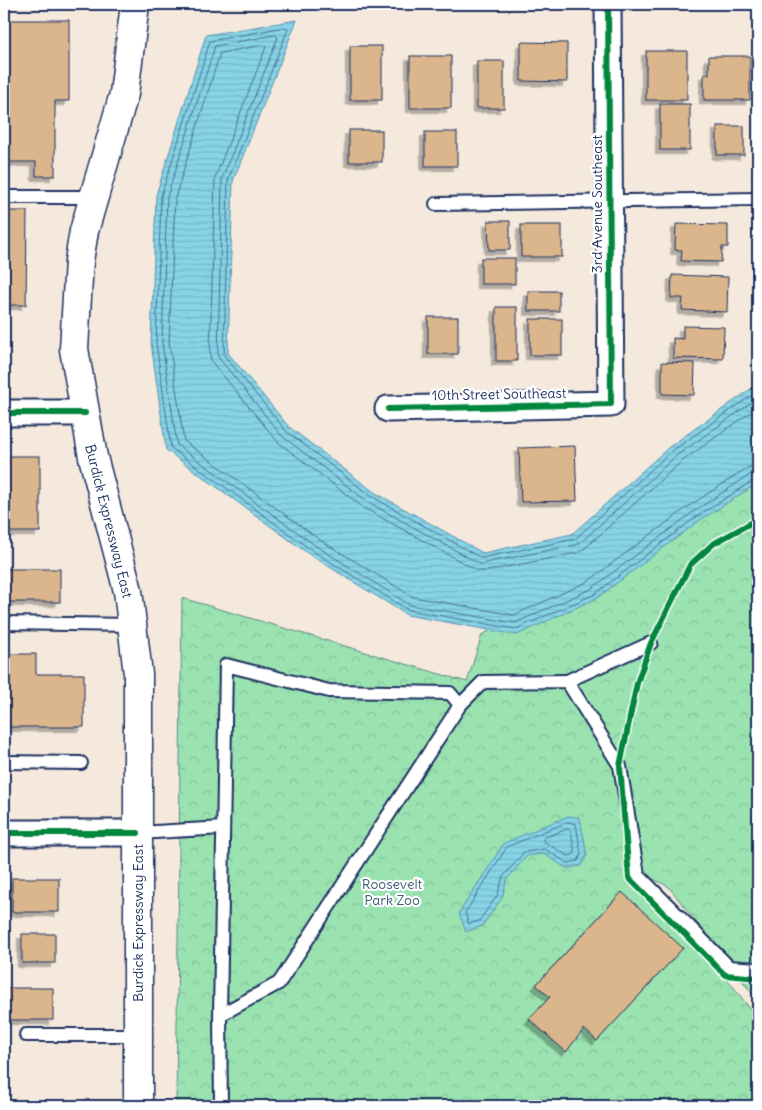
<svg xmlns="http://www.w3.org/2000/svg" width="762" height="1110" viewBox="0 0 762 1110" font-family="Delius,sans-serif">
<defs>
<pattern id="park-crowns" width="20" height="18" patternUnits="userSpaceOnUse" patternTransform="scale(1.25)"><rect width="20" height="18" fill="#9ae3b1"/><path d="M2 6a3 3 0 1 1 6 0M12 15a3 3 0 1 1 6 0" fill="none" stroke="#84c39b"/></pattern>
<pattern id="water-rules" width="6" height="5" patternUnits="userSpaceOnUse" patternTransform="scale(1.25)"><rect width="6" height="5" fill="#87d4e6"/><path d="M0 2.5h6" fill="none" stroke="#74b6c8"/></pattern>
<filter id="shadow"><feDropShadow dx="-4.5" dy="4.5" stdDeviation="0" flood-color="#0004"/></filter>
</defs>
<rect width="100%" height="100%" fill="#f4e9dc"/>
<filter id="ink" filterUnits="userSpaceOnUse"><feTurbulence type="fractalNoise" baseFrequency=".02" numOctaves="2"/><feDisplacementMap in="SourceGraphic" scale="10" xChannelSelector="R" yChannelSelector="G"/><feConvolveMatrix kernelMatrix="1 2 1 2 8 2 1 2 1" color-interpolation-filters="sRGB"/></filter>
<g filter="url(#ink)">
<path fill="url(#park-crowns)" stroke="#5a8988" d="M 758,478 L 758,1001 L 668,886 L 649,877 L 758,1019 L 758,1106 L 176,1106 L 182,598 L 467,682 L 482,635 Z"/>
<g fill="url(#water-rules)" stroke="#5c92b0">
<path d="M 297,20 L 233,181 L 228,353 L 289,427 L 374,492 L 483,553 L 572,534 L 669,447 L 758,384 L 758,483 L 699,521 L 597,598 L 517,635 L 407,615 L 310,555 L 166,450 L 151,343 L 156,195 L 206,35 Z"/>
<path d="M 568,816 L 580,818 L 587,855 L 581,866 L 566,868 L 544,854 L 527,856 L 507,879 L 502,898 L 482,926 L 466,932 L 459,913 L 504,843 Z"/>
</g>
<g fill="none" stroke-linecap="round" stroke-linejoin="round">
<g stroke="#467194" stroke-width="1">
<path d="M 758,391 L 672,451 L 575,539 L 481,558 L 371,496 L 286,431 L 224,355 L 228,180 L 288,29 L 285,27 L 210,41 L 161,196 L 156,343 L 171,448 L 313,551 L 408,610 L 516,629 L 595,594 L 696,517 L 754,480 L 758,479"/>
<path d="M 758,398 L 676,456 L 580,543 L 575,545 L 480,564 L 368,502 L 282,436 L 218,357 L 222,179 L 278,37 L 275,35 L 215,46 L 167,197 L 162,343 L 177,445 L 316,546 L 410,605 L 515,623 L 591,589 L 693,512 L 751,474 L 758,472"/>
<path d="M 758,407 L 681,462 L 585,548 L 577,553 L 487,571 L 478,571 L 364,508 L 278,442 L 211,361 L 210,352 L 215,178 L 266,47 L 263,45 L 220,53 L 175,198 L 169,342 L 184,441 L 320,540 L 413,597 L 514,615 L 587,582 L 689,506 L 747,468 L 758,465"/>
<path d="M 568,822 L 576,824 L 581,854 L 578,861 L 567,863 L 545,849 L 524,852 L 503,877 L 497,896 L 479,921 L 469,924 L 465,913 L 507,847 Z"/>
<path d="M 568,829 L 571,831 L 575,853 L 573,855 L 568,856 L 543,841 L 544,838 Z"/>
</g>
</g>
<g fill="#dbb68c" stroke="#1b2f5e" filter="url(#shadow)">
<path d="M 4,20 L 69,20 L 69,101 L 55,101 L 55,176 L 36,176 L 36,162 L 4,162 Z"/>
<path d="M 521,42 L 567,43 L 567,82 L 521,81 Z"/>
<rect x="350" y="46" width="32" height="54"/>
<rect x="646" y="51" width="41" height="49"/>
<rect x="410" y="56" width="41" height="52"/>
<path d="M 709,56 L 750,56 L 750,100 L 704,100 L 704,74 L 709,74 Z"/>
<rect x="477" y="61" width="27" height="47"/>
<rect x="660" y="104" width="30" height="46"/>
<rect x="717" y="126" width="27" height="29"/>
<rect x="349" y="130" width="33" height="32"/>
<rect x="425" y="132" width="32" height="34"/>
<path d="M 4,211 L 27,211 L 26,305 L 7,305 L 7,366 L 4,366 Z"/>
<path d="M 488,221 L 510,221 L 510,250 L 489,250 Z"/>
<path d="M 676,224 L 728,225 L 728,247 L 722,247 L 721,262 L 681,261 L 682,250 L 675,250 Z"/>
<rect x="521" y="225" width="41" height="32"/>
<rect x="481" y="258" width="34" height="26"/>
<path d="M 672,275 L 728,277 L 727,312 L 682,310 L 683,298 L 671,298 Z"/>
<rect x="528" y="291" width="31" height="20"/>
<rect x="496" y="307" width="21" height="54"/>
<rect x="428" y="317" width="30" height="37"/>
<rect x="530" y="319" width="32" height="36"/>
<path d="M 683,326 L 724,327 L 723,359 L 673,358 L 673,338 L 683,339 Z"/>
<path d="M 662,362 L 695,363 L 694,395 L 662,394 Z"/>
<path d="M 575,446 L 577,501 L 521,502 L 519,448 Z"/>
<rect x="4" y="456" width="36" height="76"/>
<rect x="4" y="569" width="56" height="33"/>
<path d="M 4,654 L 36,654 L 36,674 L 84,674 L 84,727 L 4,727 Z"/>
<rect x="12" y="878" width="47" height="34"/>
<path d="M 622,892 L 683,948 L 597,1041 L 584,1029 L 566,1052 L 529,1019 L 550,997 L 536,985 Z"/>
<rect x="22" y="934" width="33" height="29"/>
<rect x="5" y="988" width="48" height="32"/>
</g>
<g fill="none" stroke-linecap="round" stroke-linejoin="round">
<defs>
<g id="lane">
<path d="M 4,197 L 94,197"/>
<path d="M 436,204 L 758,199"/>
<path d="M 4,623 L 132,625"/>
<path d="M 567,681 L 651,643"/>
<path d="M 460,705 L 483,682 L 567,681 L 620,766 L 638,875 L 729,967 L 758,969"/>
<path d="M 4,762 L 81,763"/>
<path d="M 138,833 L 223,828"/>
<path d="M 220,1015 L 279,983 L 460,705 L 450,693 L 329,691 L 226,665 L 220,1015 L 221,1106"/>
<path d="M 26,1035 L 139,1035"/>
</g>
<g id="street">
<path d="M 388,409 L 611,404 L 608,4"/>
<path d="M 4,413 L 85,413"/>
<path d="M 4,833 L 138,833"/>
</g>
<path id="primary" d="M 135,4 L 124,94 L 84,231 L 79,261 L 74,349 L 93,457 L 128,591 L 138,674 L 138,1106"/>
</defs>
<use href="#lane" stroke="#1b2f5e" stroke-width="16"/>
<use href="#street" stroke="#1b2f5e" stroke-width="29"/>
<use href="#primary" stroke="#1b2f5e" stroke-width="31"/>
<use href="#lane" stroke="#fff" stroke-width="12"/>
<use href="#street" stroke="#fff" stroke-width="25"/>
<use href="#primary" stroke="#fff" stroke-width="28"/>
<defs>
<g id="cycleway">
<path d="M 388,409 L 611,404 L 608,4"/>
<path d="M 4,413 L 85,413"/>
<path d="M 758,519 L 713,544 L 690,565 L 651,643 L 637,683 L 620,766 L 629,878 L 725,975 L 758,978"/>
<path d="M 4,833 L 138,833"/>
</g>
</defs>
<use href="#cycleway" stroke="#fff" stroke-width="9"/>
<use href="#cycleway" stroke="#00873e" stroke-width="6"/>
</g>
</g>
<g text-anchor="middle" stroke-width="4.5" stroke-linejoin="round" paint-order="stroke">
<g font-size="14" fill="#1b2f5e" stroke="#fff">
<text transform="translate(597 204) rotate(-90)" y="5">3rd Avenue Southeast</text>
<text transform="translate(499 394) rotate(-1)" y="5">10th Street Southeast</text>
<text transform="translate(109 521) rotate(76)" y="5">Burdick Expressway East</text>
<text transform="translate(138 923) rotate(-90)" y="5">Burdick Expressway East</text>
</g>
<g font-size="14" fill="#3b5c73" stroke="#fff">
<text x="392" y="889">Roosevelt<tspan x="392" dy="16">Park Zoo</tspan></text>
</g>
</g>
<rect width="762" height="1110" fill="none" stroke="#fff" stroke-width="20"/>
<rect x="10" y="10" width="742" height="1090" fill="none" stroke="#1b2f5e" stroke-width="2" filter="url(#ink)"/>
</svg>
